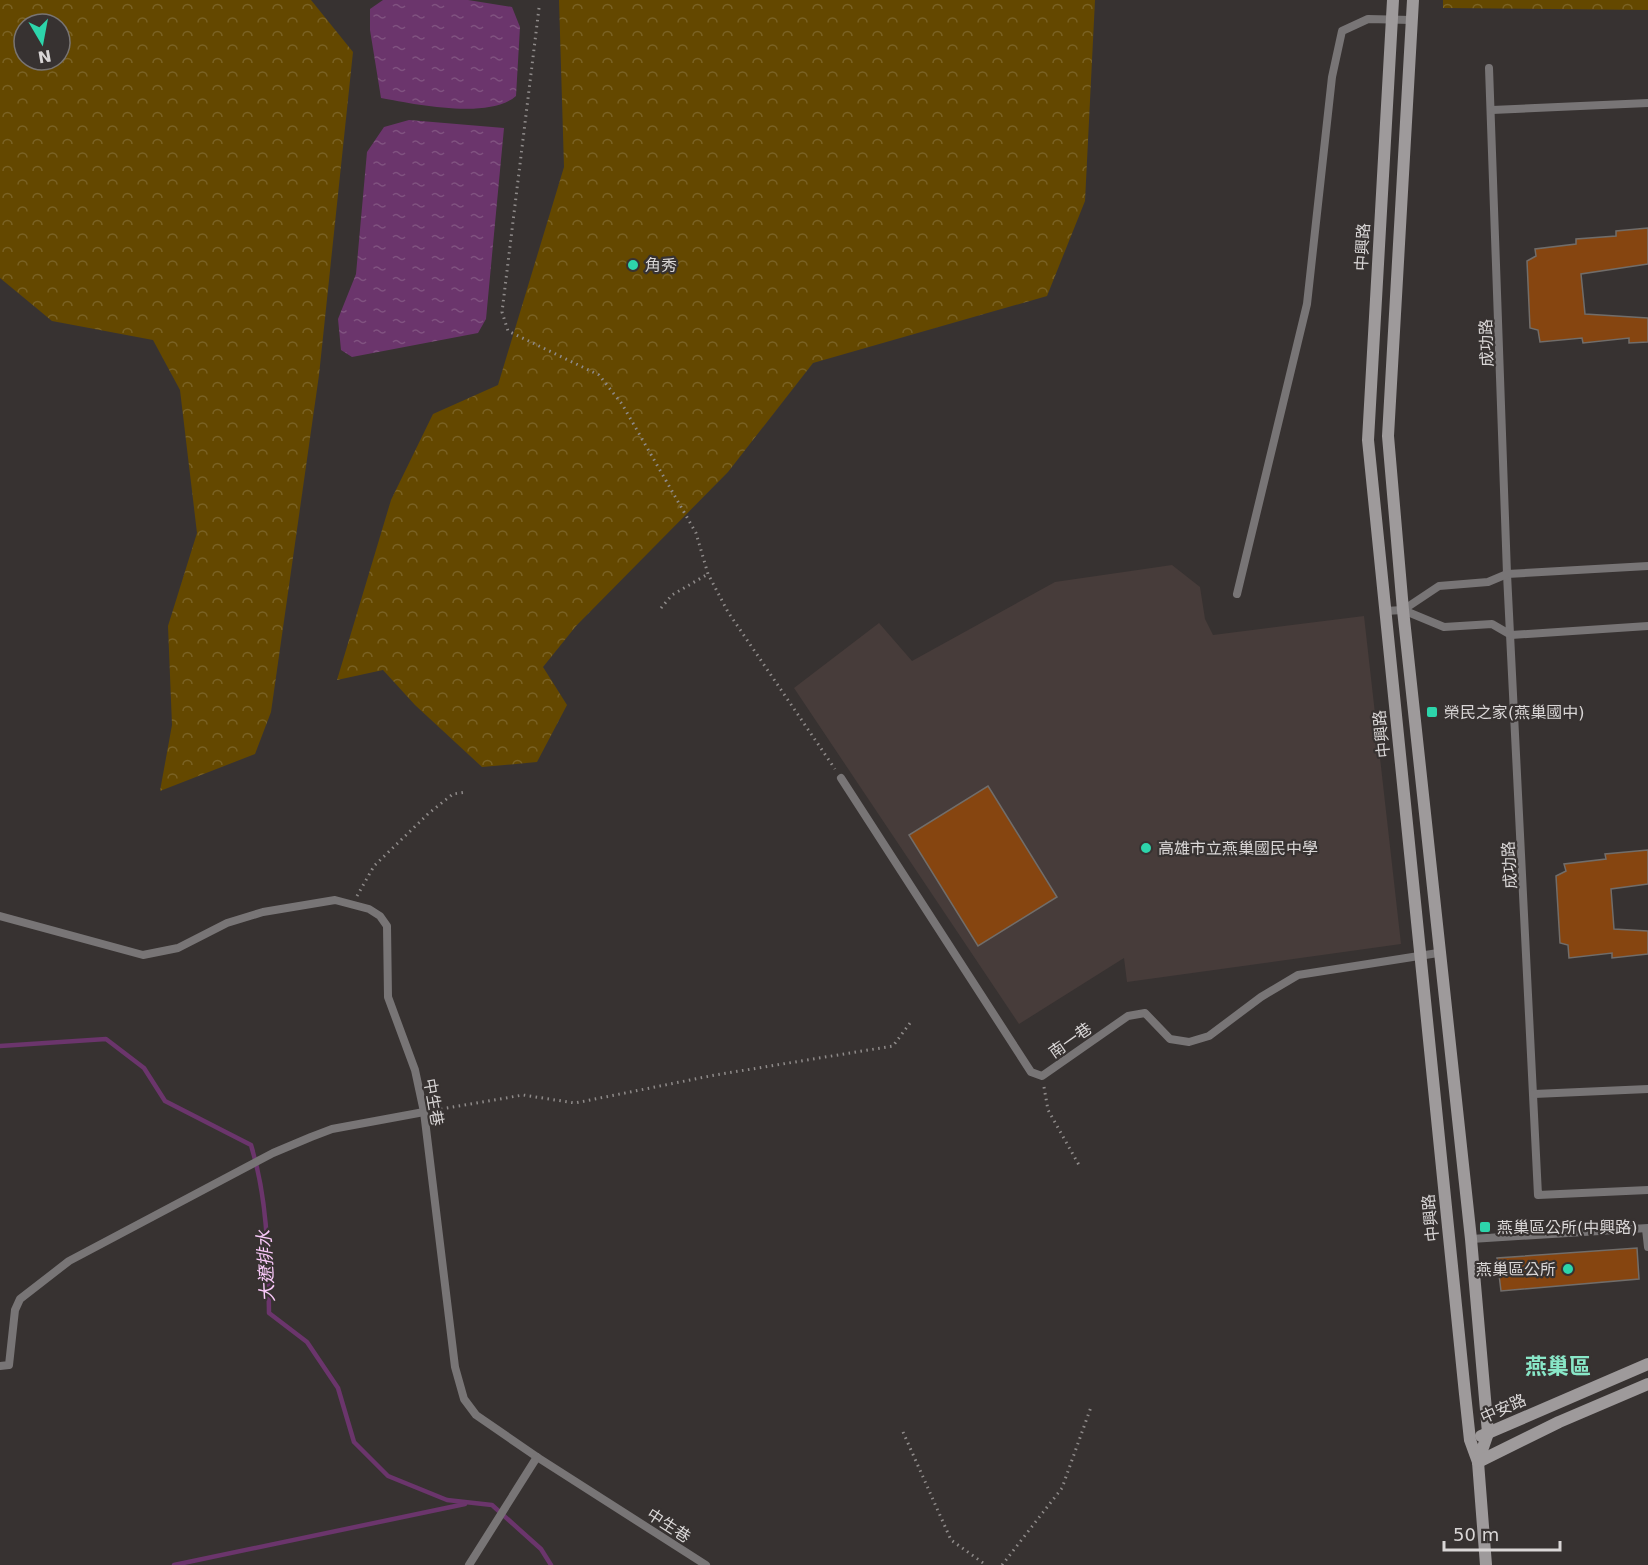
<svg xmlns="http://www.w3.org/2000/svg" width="1648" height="1565" viewBox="0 0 1648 1565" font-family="'DejaVu Sans','Noto Sans TC',sans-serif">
<defs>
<pattern id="forest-crowns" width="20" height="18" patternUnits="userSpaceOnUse" patternTransform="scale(1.5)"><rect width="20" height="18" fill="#644800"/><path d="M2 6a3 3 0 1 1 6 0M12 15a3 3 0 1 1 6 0" fill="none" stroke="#7a6224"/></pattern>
<pattern id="water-ripples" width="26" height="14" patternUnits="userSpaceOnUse" patternTransform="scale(1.5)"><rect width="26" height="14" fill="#6b356c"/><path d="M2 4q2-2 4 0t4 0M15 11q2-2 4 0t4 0" fill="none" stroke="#805280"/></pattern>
</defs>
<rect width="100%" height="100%" fill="#373231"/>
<path fill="#473c3a" d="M 1172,565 L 1200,587 L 1205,619 L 1213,635 L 1364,616 L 1401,944 L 1127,982 L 1124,958 L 1019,1024 L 794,688 L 879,623 L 912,661 L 1055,582 Z"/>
<g fill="url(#forest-crowns)" fill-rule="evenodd">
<path d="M 0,0 L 311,0 L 353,52 L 319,375 L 271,712 L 255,754 L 160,791 L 172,725 L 168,626 L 197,533 L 180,390 L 153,340 L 52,321 L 0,278 ZM 24,24 L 60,24 L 60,60 L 24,60 Z"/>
<path d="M 559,0 L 1095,0 L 1085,201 L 1047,296 L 813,363 L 728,472 L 576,626 L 543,667 L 567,705 L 537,762 L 482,767 L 415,705 L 383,670 L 337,680 L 391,500 L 433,414 L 498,385 L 564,167 Z"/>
<path d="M 1443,0 L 1648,0 L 1648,10 L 1443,8 Z"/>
</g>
<g fill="url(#water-ripples)">
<path d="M 383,0 L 468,0 L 512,7 L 520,27 L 516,96 C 489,120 414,104 381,98 L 370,30 L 370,9 Z"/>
<path d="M 409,120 L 504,128 L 486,319 L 478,333 L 352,357 L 341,350 L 338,319 L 356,274 L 367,152 L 384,127 Z"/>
</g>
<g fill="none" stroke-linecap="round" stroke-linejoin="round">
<g stroke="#6b356c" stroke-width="4.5">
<path d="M 0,1046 L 106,1039 L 144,1068 L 165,1101 L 251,1145 C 268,1201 268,1254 269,1313 L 307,1342 L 338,1388 L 354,1442 L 388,1476 L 447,1500 L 492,1505 L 541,1549 L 551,1565"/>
<path d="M 174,1565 L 465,1504"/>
</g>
</g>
<g fill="#864510" stroke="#716d6a" stroke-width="1.5">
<path d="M 1648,228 L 1648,264 L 1581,274 L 1585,314 L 1648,318 L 1648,342 L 1629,343 L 1629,338 L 1583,343 L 1582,338 L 1540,342 L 1538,330 L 1530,328 L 1527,261 L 1536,256 L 1535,249 L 1576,244 L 1576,239 L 1616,236 L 1616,231 Z"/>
<path d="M 988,786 L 1057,897 L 978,946 L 909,835 Z"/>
<path d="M 1648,850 L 1648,884 L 1611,889 L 1614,929 L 1648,931 L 1648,954 L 1612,958 L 1612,953 L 1569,958 L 1568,945 L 1560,943 L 1556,876 L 1566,871 L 1564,864 L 1606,859 L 1605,854 Z"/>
<path d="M 1637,1248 L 1639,1279 L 1501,1291 L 1497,1258 Z"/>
</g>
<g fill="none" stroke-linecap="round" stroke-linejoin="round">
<g stroke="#8f8b8a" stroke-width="3" stroke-dasharray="1.5 4.5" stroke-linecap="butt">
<path d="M 539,8 L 502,312 L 508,331 L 599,375 L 622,404 L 696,533 L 708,574 L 728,612 L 835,769"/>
<path d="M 661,608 L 672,595 L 708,574"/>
<path d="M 357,896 L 374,866 L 429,813 L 453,794 L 466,792"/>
<path d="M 1044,1087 L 1048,1110 L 1079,1165"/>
<path d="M 435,1110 L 523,1095 L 575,1103 L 715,1075 L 893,1046 L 910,1023"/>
<path d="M 903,1432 L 951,1540 L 986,1565"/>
<path d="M 1002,1565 L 1062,1488 L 1091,1407"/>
</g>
<g stroke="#787576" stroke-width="8">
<path d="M 1489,68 L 1507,574 L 1538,1195 L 1648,1190"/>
<path d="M 1492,110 L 1648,103"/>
<path d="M 1237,594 L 1307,304 L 1332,77 L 1342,31 L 1368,19 L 1411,20"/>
<path d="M 1403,610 L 1439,586 L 1488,582 L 1507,574 L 1648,566"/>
<path d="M 1385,611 L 1403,610 L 1444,627 L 1492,624 L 1511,635 L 1648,626"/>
<path d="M 841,778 L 1031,1072 L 1042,1076 L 1128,1016 L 1145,1013 L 1170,1039 L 1189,1042 L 1209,1036 L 1261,997 L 1298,975 L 1438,953"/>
<path d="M 0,916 L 143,955 L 178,948 L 227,923 L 263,912 L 335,900 L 369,909 L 380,916 L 387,926 L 388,997 L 415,1070 L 424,1112 L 455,1367 L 464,1399 L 476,1415 L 537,1457 L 706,1565"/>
<path d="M 1534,1094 L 1648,1089"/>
<path d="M 1646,1229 L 1648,1247"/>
<path d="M 1471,1239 L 1648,1228"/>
<path d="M 0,1366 L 9,1365 L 15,1310 L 20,1299 L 69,1261 L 273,1153 L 311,1137 L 332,1129 L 424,1112"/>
<path d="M 469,1565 L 537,1457"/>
</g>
<g stroke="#9e9a9b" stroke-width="12">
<path d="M 1393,0 L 1368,440 L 1465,1394 L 1470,1440 L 1478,1462 L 1486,1565"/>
<path d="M 1413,0 L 1388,436 L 1403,610 L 1471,1239 L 1488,1433 L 1478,1462"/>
<path d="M 1481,1436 L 1648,1364"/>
<path d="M 1478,1462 L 1559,1422 L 1648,1384"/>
</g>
</g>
<g fill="#2dd5ab" stroke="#373231" stroke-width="2">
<circle cx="633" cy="265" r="6"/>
<rect x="1426" y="706" width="12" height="12" rx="3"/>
<circle cx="1146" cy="848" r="6"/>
<rect x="1479" y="1221" width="12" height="12" rx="3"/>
<circle cx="1568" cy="1269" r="6"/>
</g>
<g text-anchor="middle" stroke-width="4.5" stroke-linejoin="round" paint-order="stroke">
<g font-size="16" fill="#d9d6d6" stroke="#373231">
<text transform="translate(1362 247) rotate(-87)" y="6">中興路</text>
<text transform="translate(1486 343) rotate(-92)" y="6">成功路</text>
<text transform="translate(1381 734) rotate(-96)" y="6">中興路</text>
<text transform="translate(1509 865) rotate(-93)" y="6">成功路</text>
<text transform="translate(1070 1040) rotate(-35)" y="6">南一巷</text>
<text transform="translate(434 1102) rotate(80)" y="6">中生巷</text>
<text transform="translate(1430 1218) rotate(-96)" y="6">中興路</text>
<text transform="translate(1503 1408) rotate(-24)" y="6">中安路</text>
<text transform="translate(669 1525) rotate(33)" y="6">中生巷</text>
</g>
<g font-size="16" fill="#d9d6d6" stroke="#373231" text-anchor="start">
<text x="645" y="271">角秀</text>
<text x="1444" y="718">榮民之家(燕巢國中)</text>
<text x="1158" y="854">高雄市立燕巢國民中學</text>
<text x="1497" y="1233">燕巢區公所(中興路)</text>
<text x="1556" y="1275" text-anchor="end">燕巢區公所</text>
</g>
<g font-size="18" font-style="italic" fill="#f9c9f9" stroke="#373231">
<text transform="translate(266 1266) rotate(-93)" y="6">大遼排水</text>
</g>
<g font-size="22" font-weight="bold" fill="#89e7c8" stroke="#373231">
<text x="1558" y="1374">燕巢區</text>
</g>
</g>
<g transform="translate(42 42) rotate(170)"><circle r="28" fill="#373231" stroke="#787473" stroke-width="1.5"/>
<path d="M0-4.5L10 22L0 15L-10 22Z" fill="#2dd5ab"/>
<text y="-9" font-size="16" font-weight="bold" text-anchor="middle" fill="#d9d6d6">N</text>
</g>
<path d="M1444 1541v9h116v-9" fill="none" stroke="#d9d6d6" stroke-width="3"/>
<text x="1453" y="1541" font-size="18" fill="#d9d6d6" stroke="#373231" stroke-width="4.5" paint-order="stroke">50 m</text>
</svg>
